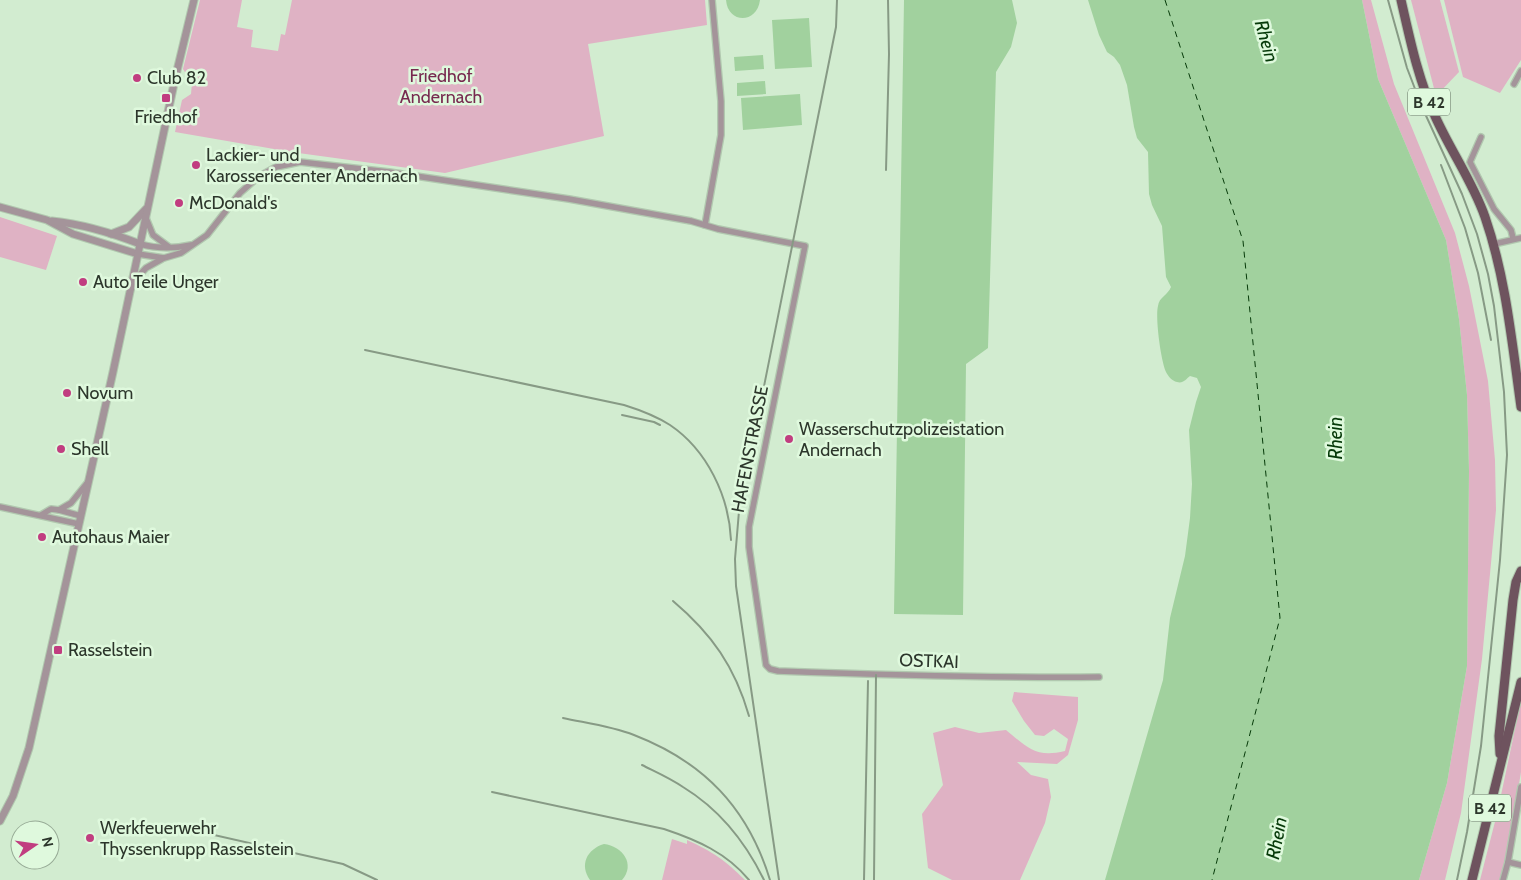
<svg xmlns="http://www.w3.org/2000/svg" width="1521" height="880" viewBox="0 0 1521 880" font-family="Cabin,sans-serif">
<rect width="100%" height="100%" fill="#d2ecd0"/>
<g fill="#dfb2c4">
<path d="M 200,0 L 242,0 L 237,27 L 253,30 L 251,47 L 278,51 L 281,34 L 285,35 L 292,0 L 705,0 L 707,25 L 588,44 L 604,136 L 445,173 L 291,152 L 175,132 L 182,100 L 191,94 L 192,83 L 183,69 Z"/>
<path d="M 1362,0 L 1371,0 L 1394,84 L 1455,233 L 1469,286 L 1488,381 L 1495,460 L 1496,510 L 1482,659 L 1461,813 L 1445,880 L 1419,880 L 1447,783 L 1467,666 L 1469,471 L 1467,395 L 1459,319 L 1446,240 L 1378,79 Z"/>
<path d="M 1411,0 L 1440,0 L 1459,72 L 1436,96 Z"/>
<path d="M 1444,0 L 1521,0 L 1521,60 L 1500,93 L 1463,77 Z"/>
<path d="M 0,217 L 57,236 L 46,270 L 0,257 Z"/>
<path d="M 1014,692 L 1078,697 L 1078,720 L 1068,755 L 1057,764 L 1017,762 L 1031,775 L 1048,779 L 1051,797 L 1045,823 L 1020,880 L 952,880 L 928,868 L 922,814 L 943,785 L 933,733 L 955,727 L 979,733 L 1006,730 C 1028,748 1036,758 1065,751 L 1068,739 L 1054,729 L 1044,736 L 1035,735 L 1024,721 L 1012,701 Z"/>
<path d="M 1521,701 L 1521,772 L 1506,863 L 1500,880 L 1480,880 L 1497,814 Z"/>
<path d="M 672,839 L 687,844 L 687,840 C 713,852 725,860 745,880 L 662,880 Z"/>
</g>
<g fill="#a1d19e">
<path d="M 726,0 L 760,0 C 757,24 728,24 726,0 Z"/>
<path d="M 904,0 L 1012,0 L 1017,23 L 1011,47 L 996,72 L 988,348 L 966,364 L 963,615 L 894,614 Z"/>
<path d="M 1088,0 L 1362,0 L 1378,79 L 1446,240 L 1459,319 L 1467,395 L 1469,471 L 1467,666 L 1447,783 L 1419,880 L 1105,880 L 1163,680 L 1170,618 L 1185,556 L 1190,518 L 1192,484 L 1189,430 L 1196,402 L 1201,387 L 1197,378 L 1190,376 C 1186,379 1183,384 1177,382 C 1172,381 1168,376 1166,372 C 1161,361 1155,318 1158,306 C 1159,297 1168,295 1171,287 L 1166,277 L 1162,226 L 1152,205 L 1149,194 L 1148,152 L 1137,138 L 1134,127 L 1127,85 L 1120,65 L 1114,57 L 1107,52 L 1099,35 Z"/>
<path d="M 809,18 L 812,67 L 775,69 L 772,20 Z"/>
<path d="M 763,55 L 764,69 L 735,71 L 734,57 Z"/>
<path d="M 765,81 L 766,94 L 737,96 L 737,83 Z"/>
<path d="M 800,94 L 802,125 L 743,130 L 741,98 Z"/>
<path d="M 604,844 C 622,846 636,864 622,880 L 590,880 C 579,865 587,849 604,844 Z"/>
</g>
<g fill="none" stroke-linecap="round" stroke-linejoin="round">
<path stroke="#063a09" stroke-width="1" stroke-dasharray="6 5" stroke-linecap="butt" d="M 1165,0 L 1243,241 L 1280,618 L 1212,880"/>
<defs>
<g id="minor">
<path d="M 1514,84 L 1521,71"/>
<path d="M 1481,137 L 1470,162 L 1494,209 L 1511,230 L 1513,238"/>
<path d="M 146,218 L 153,235 L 169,247"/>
<path d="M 705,225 L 721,135 L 721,101 L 712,0"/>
<path d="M 140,244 C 158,249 173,249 191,245"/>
<path d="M 1494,244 L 1521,238"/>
<path d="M 138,254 L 164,258 L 181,253 L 207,235 L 240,193 L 258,177 L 276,167 L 300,162 L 389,172 L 569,199 L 691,221 L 718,229 L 805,246 L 749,527 L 749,547 L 766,665 L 770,669 L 778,671 C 885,675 992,678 1099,677"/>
<path d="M 131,284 L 146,268 L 162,259"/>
<path d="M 0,507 L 79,524"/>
<path d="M 59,510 L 81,516"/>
<path d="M 41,515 L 51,509 L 59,510 L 71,503 L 88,482"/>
<path d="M 1508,862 L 1521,865"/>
<path d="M 1503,880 L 1508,862 L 1521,787"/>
</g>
<g id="tertiary">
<path d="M 0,207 L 47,220 L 73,234 L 138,254"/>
<path d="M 52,221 C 81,224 112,233 140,244"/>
<path d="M 111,234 L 129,227 L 146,209"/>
<path d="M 0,821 L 13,796 L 29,748 L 113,372 L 175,79 L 194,0"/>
</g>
<g id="primary">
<path d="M 1401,0 C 1410,39 1418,79 1435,116 C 1450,150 1473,182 1485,217 C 1506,278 1512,343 1521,407"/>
<path d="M 1500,754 L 1499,736 L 1513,600 L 1516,582 L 1521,571"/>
<path d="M 1472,880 L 1521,682"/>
</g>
</defs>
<use href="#minor" stroke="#b1c8af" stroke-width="8"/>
<use href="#tertiary" stroke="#b1c8af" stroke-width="9"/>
<use href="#primary" stroke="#b1c8af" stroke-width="11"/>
<use href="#minor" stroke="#a4949a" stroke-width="5.5"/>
<use href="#tertiary" stroke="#a4949a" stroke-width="7"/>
<use href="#primary" stroke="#6e535e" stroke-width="9"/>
<g stroke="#879a85" stroke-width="2">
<path d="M 1388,0 L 1407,68 L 1422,107 L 1462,194 L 1477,234 L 1488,274 L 1494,306 L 1504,392 L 1507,455 L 1500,560 L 1481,746 L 1467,832 L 1457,880"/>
<path d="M 1441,165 L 1465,228 L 1478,273 L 1491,340"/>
<path d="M 886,170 L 889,54 L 888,0"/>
<path d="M 365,350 L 624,405 C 640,410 656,416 670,425 C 707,450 729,496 731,540"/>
<path d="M 622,415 L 654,422 L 660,425"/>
<path d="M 673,601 C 712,634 735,667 749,716"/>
<path d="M 563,718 C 586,723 611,726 634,735 C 704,762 748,808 770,880"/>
<path d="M 642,765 C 656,772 670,778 683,787 C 719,809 746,843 764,880"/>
<path d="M 492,792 L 664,829 C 697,840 727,853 749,880"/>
<path d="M 192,830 L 343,864 L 377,880"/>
<path d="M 779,880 L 736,586 L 735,559 L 739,511 L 836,27 L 837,0"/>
<path d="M 864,880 L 868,681"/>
<path d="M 874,880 L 876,675"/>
</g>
</g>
<g fill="#c13d80" stroke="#dff9dd" stroke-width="2">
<circle cx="137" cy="78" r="5"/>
<rect x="161" y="93" width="10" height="10" rx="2.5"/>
<circle cx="196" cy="165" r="5"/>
<circle cx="179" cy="203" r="5"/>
<circle cx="83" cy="282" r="5"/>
<circle cx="67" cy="393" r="5"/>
<circle cx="789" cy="439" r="5"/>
<circle cx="61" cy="449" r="5"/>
<circle cx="42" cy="537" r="5"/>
<rect x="53" y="645" width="10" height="10" rx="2.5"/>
<circle cx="90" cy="838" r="5"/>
</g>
<g text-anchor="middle" stroke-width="5" stroke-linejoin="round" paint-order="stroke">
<g fill="#dff9dd" stroke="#627060" stroke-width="1">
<rect x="1408" y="88.5" width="42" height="27" rx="4"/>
<rect x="1469" y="794.5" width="42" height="27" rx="4"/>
</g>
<g font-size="16" font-weight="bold" fill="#2c362b">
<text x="1429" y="108">B 42</text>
<text x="1490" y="814">B 42</text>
</g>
<g font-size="18" fill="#77294f" stroke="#dff9dd">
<text x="441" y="82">Friedhof<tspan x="441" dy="21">Andernach</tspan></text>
</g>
<g font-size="18" fill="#2c362b" stroke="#dff9dd" text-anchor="start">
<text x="147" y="84">Club 82</text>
<text x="166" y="123" text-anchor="middle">Friedhof</text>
<text x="206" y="161">Lackier- und<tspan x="206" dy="21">Karosseriecenter Andernach</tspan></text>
<text x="189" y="209">McDonald's</text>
<text x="93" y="288">Auto Teile Unger</text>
<text x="77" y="399">Novum</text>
<text x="799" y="435">Wasserschutzpolizeistation<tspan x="799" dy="21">Andernach</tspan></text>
<text x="71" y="455">Shell</text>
<text x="52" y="543">Autohaus Maier</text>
<text x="68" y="656">Rasselstein</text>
<text x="100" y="834">Werkfeuerwehr<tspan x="100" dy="21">Thyssenkrupp Rasselstein</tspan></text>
</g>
<g font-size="18" fill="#2c362b" stroke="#dff9dd">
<text transform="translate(750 449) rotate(-79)" y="6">HAFENSTRASSE</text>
<text transform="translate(929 661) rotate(2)" y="6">OSTKAI</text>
</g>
<g font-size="19" font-style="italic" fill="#063a09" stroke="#dff9dd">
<text transform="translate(1267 41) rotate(74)" y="7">Rhein</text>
<text transform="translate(1335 438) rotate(-90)" y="7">Rhein</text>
<text transform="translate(1276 838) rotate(-79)" y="7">Rhein</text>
</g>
</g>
<g transform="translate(35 845) rotate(77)"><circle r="24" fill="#dff9dd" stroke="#97ab96"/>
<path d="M0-4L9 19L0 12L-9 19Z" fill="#c13d80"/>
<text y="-8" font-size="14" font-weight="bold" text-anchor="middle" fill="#2c362b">N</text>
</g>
</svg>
